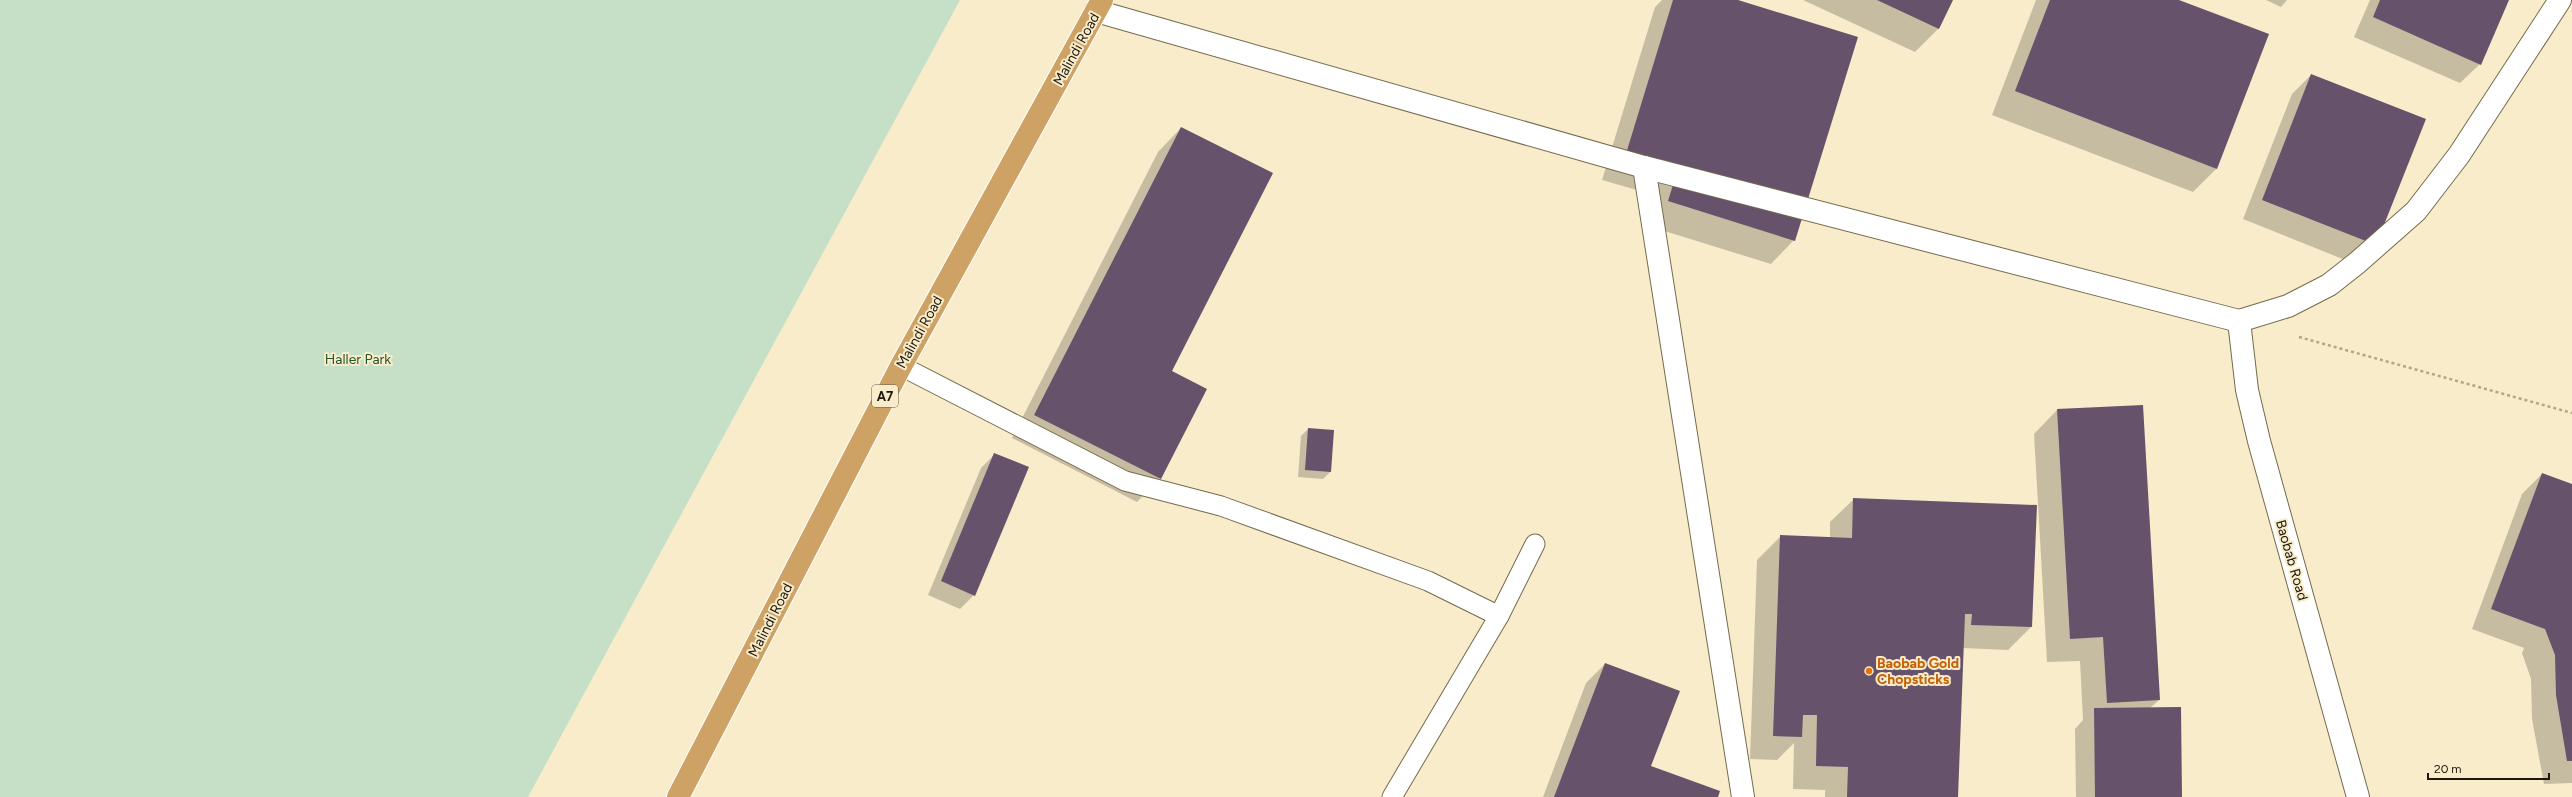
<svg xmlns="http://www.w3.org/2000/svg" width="2572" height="797" viewBox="0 0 2572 797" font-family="Figtree,sans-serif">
<rect width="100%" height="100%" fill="#f8ecca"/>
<path fill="#c5e0c7" d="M 0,0 L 960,0 L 528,797 L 0,797 Z"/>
<g fill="#0003">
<path d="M 1662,0 L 1734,0 L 1794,240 L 1771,264 L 1645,225 L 1654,195 L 1602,180 L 1655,7 Z"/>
<path d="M 1803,0 L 1952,0 L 1939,28 L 1915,52 Z"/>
<path d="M 2036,0 L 2176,0 L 2217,168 L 2193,192 L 1992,115 Z"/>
<path d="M 2266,0 L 2287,0 L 2281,7 Z"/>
<path d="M 2370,0 L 2508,0 L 2480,64 L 2460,83 L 2354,37 Z"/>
<path d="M 2311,75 L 2424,120 L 2355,264 L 2243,219 L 2292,94 Z"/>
<path d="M 1181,128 L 1171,372 L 1160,478 L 1137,502 L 1012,438 L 1158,152 Z"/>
<path d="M 2057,410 L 2159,700 L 2150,708 L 2181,797 L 2076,797 L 2075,729 L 2083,720 L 2080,661 L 2047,662 L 2034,434 Z"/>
<path d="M 1308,429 L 1330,472 L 1323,479 L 1298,477 L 1301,436 Z"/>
<path d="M 995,454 L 974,595 L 960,609 L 928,595 L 981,468 Z"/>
<path d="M 2542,474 L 2572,485 L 2572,783 L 2544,784 L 2532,719 L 2531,679 L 2522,653 L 2524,648 L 2472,629 L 2522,494 Z"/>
<path d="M 1854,499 L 2031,627 L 2008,650 L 1962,648 L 1957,797 L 1825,797 L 1825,790 L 1793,789 L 1794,743 L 1777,760 L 1750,759 L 1757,560 L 1781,536 L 1830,538 L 1830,522 Z"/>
<path d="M 1605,664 L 1650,766 L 1717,797 L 1543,797 L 1586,683 Z"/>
</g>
<g fill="#66526b">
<path d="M 1673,0 L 1738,0 L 1858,37 L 1795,241 L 1668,201 L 1677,172 L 1625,157 Z"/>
<path d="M 1877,0 L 1953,0 L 1939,29 Z"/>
<path d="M 2050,0 L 2179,0 L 2269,34 L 2217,169 L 2015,91 Z"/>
<path d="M 2380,0 L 2509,0 L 2481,65 L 2373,17 Z"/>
<path d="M 2311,74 L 2426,119 L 2376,245 L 2262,200 Z"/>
<path d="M 1181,127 L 1273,173 L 1172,371 L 1207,389 L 1161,479 L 1034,415 Z"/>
<path d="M 2143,405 L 2160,700 L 2107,703 L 2103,637 L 2070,639 L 2057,409 Z"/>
<path d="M 1308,428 L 1334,430 L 1331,472 L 1305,470 Z"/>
<path d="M 994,453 L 1029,467 L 975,596 L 941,581 Z"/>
<path d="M 2542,473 L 2572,484 L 2572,761 L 2567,761 L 2556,695 L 2555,655 L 2545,629 L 2491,609 Z"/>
<path d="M 1853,498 L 2037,505 L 2032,627 L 1971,625 L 1972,614 L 1965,614 L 1958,797 L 1847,797 L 1848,767 L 1816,766 L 1817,715 L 1803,715 L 1802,737 L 1773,736 L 1780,535 L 1852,538 Z"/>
<path d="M 1605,663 L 1680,691 L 1651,766 L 1720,791 L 1718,797 L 1554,797 Z"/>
<path d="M 2181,707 L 2182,797 L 2095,797 L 2094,708 Z"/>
</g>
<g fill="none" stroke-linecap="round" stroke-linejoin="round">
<defs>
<g id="lane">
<path d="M 901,366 L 1125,481 L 1221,506 L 1428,581 L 1499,616"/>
<path d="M 1392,797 L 1499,616 L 1535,544"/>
</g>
<g id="street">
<path d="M 1096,11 L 1644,167 L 2239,321 L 2288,306 L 2329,285 L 2357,263 L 2416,211 L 2459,155 L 2560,0"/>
<path d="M 1644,167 L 1743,797"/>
<path d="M 2239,321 L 2247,390 L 2259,441 L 2358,797"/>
</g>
<path id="highway" d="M 678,797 L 901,366 L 1102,0"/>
</defs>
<use href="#lane" stroke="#756a4d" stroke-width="21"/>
<use href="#street" stroke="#756a4d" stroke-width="24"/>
<use href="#highway" stroke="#fff" stroke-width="24"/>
<path stroke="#b0a68c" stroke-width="2.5" stroke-dasharray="3 3" stroke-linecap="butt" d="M 2299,337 L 2572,413"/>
<use href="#lane" stroke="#fff" stroke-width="19"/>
<use href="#street" stroke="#fff" stroke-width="22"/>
<use href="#highway" stroke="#cea164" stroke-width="22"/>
</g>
<circle fill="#e8710a" stroke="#f8ecca" stroke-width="1.5" cx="1869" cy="671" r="4"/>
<g text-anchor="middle" stroke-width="4" stroke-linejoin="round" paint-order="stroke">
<rect fill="#f8ecca" stroke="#5f5845" stroke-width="1" x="872" y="385" width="26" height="22" rx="3"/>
<g font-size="13" font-weight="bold" fill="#1d180c">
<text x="885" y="401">A7</text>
</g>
<g font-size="14" fill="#1d180c" stroke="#f8ecca">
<text transform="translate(1076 49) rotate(-61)" y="5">Malindi Road</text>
<text transform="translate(919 332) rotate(-61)" y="5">Malindi Road</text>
<text transform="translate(2292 560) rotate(74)" y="5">Baobab Road</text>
<text transform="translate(770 620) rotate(-63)" y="5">Malindi Road</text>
</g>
<g font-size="14" fill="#23572d" stroke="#f8ecca">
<text x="358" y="364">Haller Park</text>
</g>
<g font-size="14" font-weight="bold" fill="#c56008" stroke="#f8ecca" text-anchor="start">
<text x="1877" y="668">Baobab Gold<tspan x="1877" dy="16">Chopsticks</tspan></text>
</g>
</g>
<path d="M2428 773v6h121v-6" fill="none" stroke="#1d180c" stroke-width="2"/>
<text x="2434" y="773" font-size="12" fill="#1d180c" stroke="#f8ecca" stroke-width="3" paint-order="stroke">20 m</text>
</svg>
